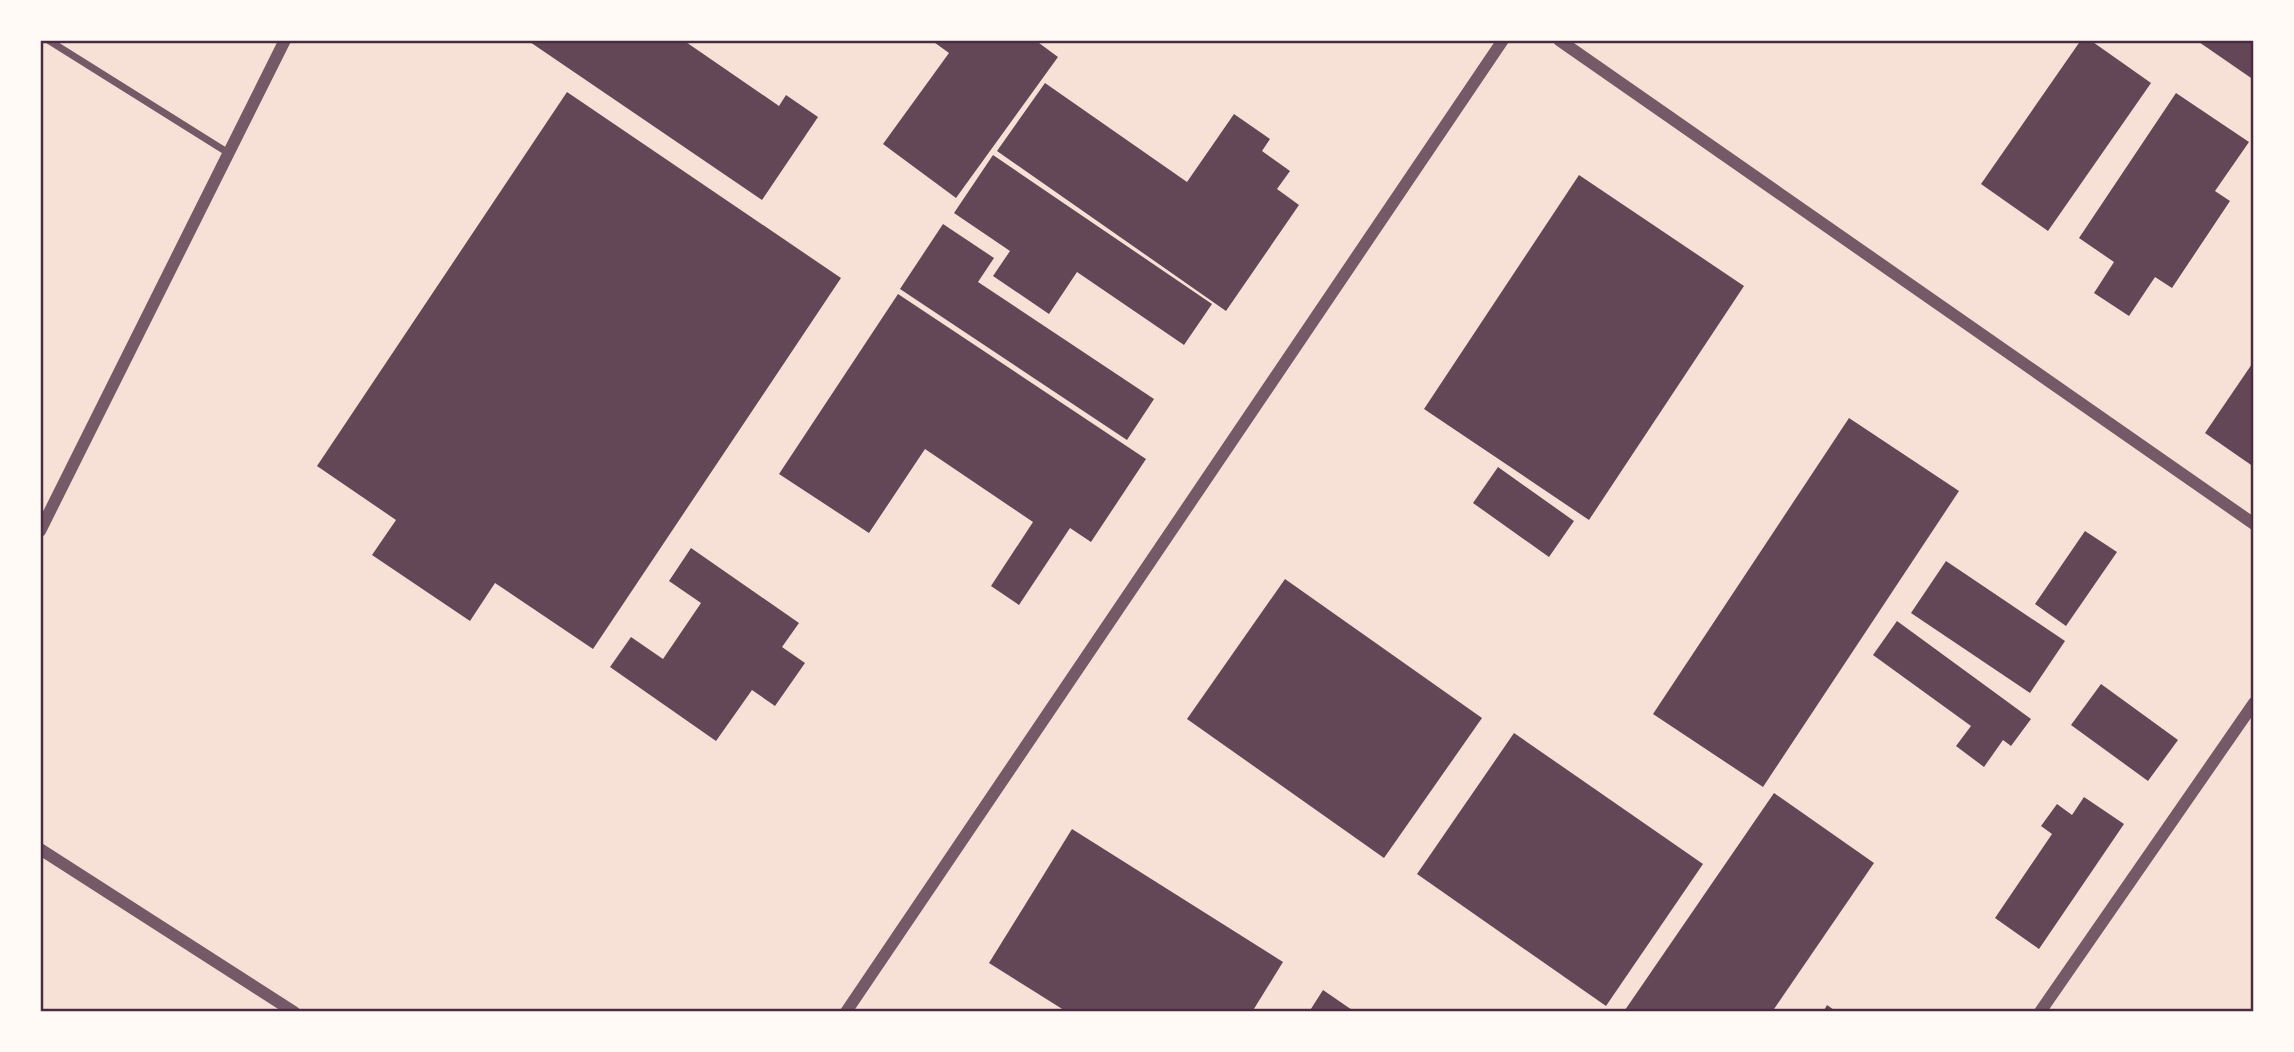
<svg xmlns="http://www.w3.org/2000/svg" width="2294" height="1052" viewBox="0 0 2294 1052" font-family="'PT Serif',serif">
<rect width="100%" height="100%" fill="#f7e1d7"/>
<g fill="#644757">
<path d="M 527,40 L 683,40 L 779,106 L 786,95 L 818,117 L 762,200 Z"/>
<path d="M 931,40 L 1035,40 L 1058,57 L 956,198 L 883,144 L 949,53 Z"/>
<path d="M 2081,40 L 2090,40 L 2151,83 L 2048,231 L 1981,184 Z"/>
<path d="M 2196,40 L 2254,40 L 2254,80 Z"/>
<path d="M 1045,83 L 1187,182 L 1234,114 L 1270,139 L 1262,151 L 1290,171 L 1277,189 L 1299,205 L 1226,311 L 997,151 Z"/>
<path d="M 567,92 L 841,278 L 593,649 L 495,583 L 470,621 L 372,555 L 396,520 L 317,466 Z"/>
<path d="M 2176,93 L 2249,142 L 2215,191 L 2230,201 L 2172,288 L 2155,277 L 2129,316 L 2094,293 L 2114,262 L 2079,238 Z"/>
<path d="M 993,155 L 1212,304 L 1184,345 L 1077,272 L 1049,314 L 993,276 L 1010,251 L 954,213 Z"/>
<path d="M 1579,175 L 1744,286 L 1589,520 L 1424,409 Z"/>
<path d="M 943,224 L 994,258 L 978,282 L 1154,399 L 1127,440 L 900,289 Z"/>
<path d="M 898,294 L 1146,459 L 1091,542 L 1070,528 L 1019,605 L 991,586 L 1033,522 L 925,449 L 869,533 L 779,474 Z"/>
<path d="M 2254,361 L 2254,467 L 2205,433 Z"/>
<path d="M 1849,418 L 1959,491 L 1763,787 L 1653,714 Z"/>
<path d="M 1498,467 L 1574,521 L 1549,557 L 1473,503 Z"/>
<path d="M 2085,531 L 2117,552 L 2066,626 L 2035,604 Z"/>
<path d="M 691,548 L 799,623 L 782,647 L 805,663 L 775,706 L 752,690 L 716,741 L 610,667 L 631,637 L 663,659 L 701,603 L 669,581 Z"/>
<path d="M 1946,561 L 2065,641 L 2030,693 L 1911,613 Z"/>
<path d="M 1285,579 L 1482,718 L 1384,858 L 1187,719 Z"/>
<path d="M 1897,621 L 2031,719 L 2011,746 L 2003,740 L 1984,767 L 1956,746 L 1971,726 L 1873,655 Z"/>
<path d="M 2101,684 L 2178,740 L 2148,781 L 2071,725 Z"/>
<path d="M 1514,733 L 1703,864 L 1606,1006 L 1417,874 Z"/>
<path d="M 1774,793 L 1874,863 L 1772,1012 L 1628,1012 L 1625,1010 Z"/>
<path d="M 2084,797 L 2124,824 L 2039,949 L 1995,918 L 2052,834 L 2041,826 L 2057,804 L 2072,815 Z"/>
<path d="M 1072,829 L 1283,962 L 1252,1012 L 1067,1012 L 989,963 Z"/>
<path d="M 1323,990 L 1355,1012 L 1309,1012 Z"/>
<path d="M 1827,1005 L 1837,1012 L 1823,1012 Z"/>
</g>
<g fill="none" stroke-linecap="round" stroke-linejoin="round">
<path stroke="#755966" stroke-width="7" d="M 48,40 L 230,154"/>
<g stroke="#755966" stroke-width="12">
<path d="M 1559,40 L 2254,524"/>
<path d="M 40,531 L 285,40"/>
<path d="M 40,849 L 294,1012"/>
<path d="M 846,1012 L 1503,40"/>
<path d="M 2040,1012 L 2254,703"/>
</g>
</g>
<rect width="2294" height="1052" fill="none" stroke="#fffaf5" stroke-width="84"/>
<rect x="42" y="42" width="2210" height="968" fill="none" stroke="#4a2c40" stroke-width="2.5"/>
</svg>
